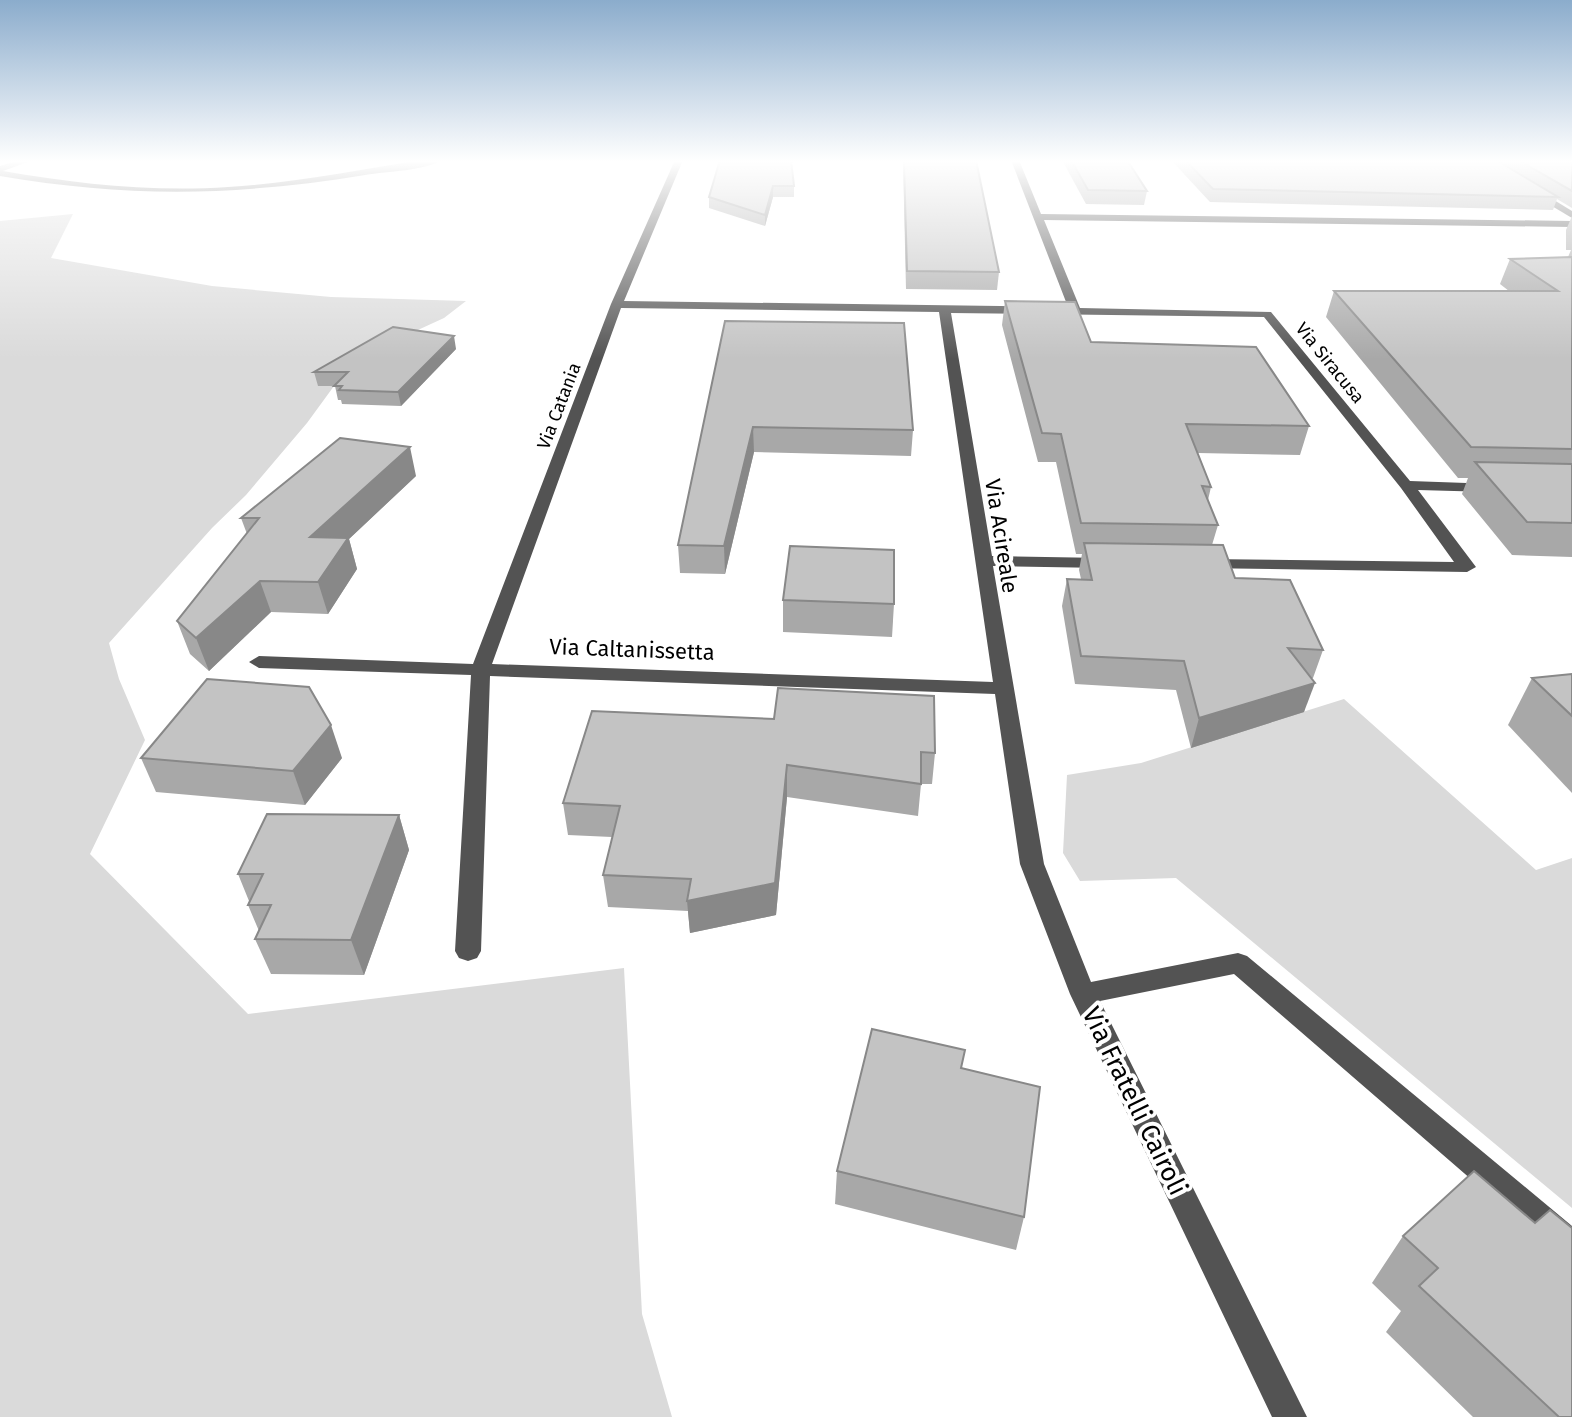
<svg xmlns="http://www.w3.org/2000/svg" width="1572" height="1417" viewBox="0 0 1572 1417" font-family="'Fira Sans',sans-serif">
<rect width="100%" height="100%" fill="#fff"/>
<g fill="#dadada">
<path d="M 73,214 L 51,258 L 212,286 L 331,297 L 466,301 L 444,318 L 396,340 L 334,386 L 307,423 L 246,495 L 212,528 L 109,643 L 119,679 L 145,740 L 90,854 L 248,1014 L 624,968 L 642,1314 L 672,1417 L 0,1417 L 0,221 Z"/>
<path d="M 1344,699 L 1536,870 L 1572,858 L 1572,1208 L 1176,878 L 1080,881 L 1063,853 L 1067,775 L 1141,763 Z"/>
</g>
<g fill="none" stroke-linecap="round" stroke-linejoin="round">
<g fill="#535353" fill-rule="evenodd">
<path d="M 20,160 L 33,160 L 3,171 C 77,184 153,192 228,187 C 293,183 358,170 422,160 L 443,160 C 422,171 389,171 365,175 C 236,196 129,198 0,176 L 0,166 Z"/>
<path d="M 675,160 L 683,160 L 624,301 L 1068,307 L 1011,160 L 1019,160 L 1041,214 L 1572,221 L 1572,227 L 1044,220 L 1080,308 L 1271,312 L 1410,481 L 1495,484 L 1495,490 L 1490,492 L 1418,490 L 1476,567 L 1467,572 L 1198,568 L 1196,564 L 1204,559 L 1454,562 L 1401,488 L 1264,317 L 951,313 L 992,556 L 1104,558 L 1112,563 L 1104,568 L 993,566 L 1044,864 L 1091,982 L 1238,953 L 1247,956 L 1572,1226 L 1572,1261 L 1561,1257 L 1234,974 L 1100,1001 L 1307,1417 L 1272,1417 L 1070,994 L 1020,864 L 995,694 L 490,676 L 481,951 L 477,958 L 468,961 L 459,958 L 455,951 L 471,675 L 259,668 L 249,662 L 259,656 L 473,664 L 611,304 ZM 621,308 L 939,312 L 993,682 L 492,664 Z"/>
<path d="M 1530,189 L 1536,189 L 1572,211 L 1572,218 L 1530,193 Z"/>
</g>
</g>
<g fill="#a8a8a8">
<path d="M 720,160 L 794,186 L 794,197 L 773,197 L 765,226 L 709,208 L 709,197 Z"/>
<path d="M 903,160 L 976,160 L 999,272 L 997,290 L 906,289 Z"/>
<path d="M 1062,160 L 1127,160 L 1147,191 L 1144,205 L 1086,204 Z"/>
<path d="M 1171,160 L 1572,160 L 1572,208 L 1557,199 L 1553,210 L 1210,202 Z"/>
<path d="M 1572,216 L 1572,557 L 1512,555 L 1462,494 L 1468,478 L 1458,478 L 1326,317 L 1334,291 L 1509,291 L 1500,284 L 1510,259 L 1568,257 L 1571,250 L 1566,250 L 1566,230 Z"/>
<path d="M 1005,301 L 1091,342 L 1309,426 L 1300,455 L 1198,453 L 1211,487 L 1208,500 L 1218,525 L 1212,545 L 1235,578 L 1323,650 L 1313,678 L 1311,678 L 1304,712 L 1191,748 L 1176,690 L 1075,684 L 1062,606 L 1067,579 L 1081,579 L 1079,570 L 1082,554 L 1076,554 L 1056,462 L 1038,462 L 1002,325 Z"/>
<path d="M 725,321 L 913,430 L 911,456 L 754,452 L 725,574 L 680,573 L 678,545 Z"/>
<path d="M 456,349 L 401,406 L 342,404 L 341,400 L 338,400 L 335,386 L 318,386 L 314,372 Z"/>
<path d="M 416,476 L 349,539 L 357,569 L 328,614 L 271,612 L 209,671 L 190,654 L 177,621 L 247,534 L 241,518 Z"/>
<path d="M 783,600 L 894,604 L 892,637 L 783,632 Z"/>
<path d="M 1572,674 L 1572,793 L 1508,725 L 1532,678 Z"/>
<path d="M 774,719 L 935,753 L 932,784 L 921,784 L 918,816 L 787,797 L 776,915 L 690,933 L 688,911 L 608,907 L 603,875 L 612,837 L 568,835 L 563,803 Z"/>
<path d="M 141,758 L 342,758 L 305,805 L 156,792 Z"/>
<path d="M 399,815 L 409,850 L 364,975 L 271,974 L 255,939 L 259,931 L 248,905 L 249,901 L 238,874 Z"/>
<path d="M 962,1069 L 1024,1217 L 1016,1250 L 835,1204 L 837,1171 Z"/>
<path d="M 1535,1223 L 1572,1417 L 1473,1417 L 1386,1332 L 1401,1311 L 1372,1283 L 1403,1236 Z"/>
</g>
<g fill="#888">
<path d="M 773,186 L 773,197 L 765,226 L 765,215 Z"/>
<path d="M 454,336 L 456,349 L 401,406 L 398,392 Z"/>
<path d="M 753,427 L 754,452 L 725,574 L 724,546 Z"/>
<path d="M 410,447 L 416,476 L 349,539 L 357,569 L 328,614 L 318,582 L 310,537 Z"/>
<path d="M 260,581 L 271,612 L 209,671 L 196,638 Z"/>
<path d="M 1315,683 L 1304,712 L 1191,748 L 1199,718 Z"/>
<path d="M 331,725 L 342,758 L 305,805 L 293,771 Z"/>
<path d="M 787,765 L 787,797 L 776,915 L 690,933 L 687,901 Z"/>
<path d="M 399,815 L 409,850 L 364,975 L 351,940 Z"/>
</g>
<g fill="#c3c3c3" stroke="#888" stroke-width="2">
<path d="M 720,160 L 791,160 L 794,186 L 773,186 L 765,215 L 709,197 Z"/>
<path d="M 904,160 L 976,160 L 999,272 L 907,271 Z"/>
<path d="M 1071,160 L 1127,160 L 1147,191 L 1088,190 Z"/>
<path d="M 1185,160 L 1496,160 L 1558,197 L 1213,189 Z"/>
<path d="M 1518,160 L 1572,160 L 1572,191 Z"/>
<path d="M 1572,257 L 1572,449 L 1471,447 L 1334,291 L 1558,291 L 1510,259 Z"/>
<path d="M 1005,301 L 1075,302 L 1091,342 L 1256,347 L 1309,426 L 1186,424 L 1211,487 L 1202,486 L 1218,525 L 1081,523 L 1061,434 L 1042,433 Z"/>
<path d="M 725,321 L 904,323 L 913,430 L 753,427 L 724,546 L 678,545 Z"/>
<path d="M 393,327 L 454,336 L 398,392 L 339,390 L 342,386 L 334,386 L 348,372 L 314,372 Z"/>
<path d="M 340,438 L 410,447 L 310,537 L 348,538 L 318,582 L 260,581 L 196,638 L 177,621 L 259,518 L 241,518 Z"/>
<path d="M 1475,462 L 1572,464 L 1572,523 L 1527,522 Z"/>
<path d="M 1084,543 L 1223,545 L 1235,578 L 1290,580 L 1323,650 L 1288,648 L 1315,683 L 1199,718 L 1184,661 L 1081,656 L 1067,579 L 1092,580 Z"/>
<path d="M 790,546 L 894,550 L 894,604 L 783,600 Z"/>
<path d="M 1572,674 L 1572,716 L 1532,678 Z"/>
<path d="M 207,679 L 309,687 L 331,725 L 293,771 L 141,758 Z"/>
<path d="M 778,688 L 934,696 L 935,753 L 921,752 L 921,784 L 787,765 L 775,883 L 687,901 L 691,879 L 603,875 L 620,806 L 563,803 L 592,711 L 774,719 Z"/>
<path d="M 267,814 L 399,815 L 351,940 L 255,939 L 271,905 L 248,905 L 263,874 L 238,874 Z"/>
<path d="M 872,1029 L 965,1050 L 961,1068 L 1040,1087 L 1024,1217 L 837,1171 Z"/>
<path d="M 1474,1171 L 1535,1223 L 1550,1210 L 1572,1228 L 1572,1417 L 1559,1417 L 1419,1286 L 1438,1268 L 1403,1236 Z"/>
</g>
<linearGradient id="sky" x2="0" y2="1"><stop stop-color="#8baccc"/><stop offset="0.45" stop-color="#fff"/><stop offset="1" stop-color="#fff" stop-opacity="0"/></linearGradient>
<rect width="1572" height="359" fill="url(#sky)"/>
<g text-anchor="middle" stroke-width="8" stroke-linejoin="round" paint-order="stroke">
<g font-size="18" fill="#000" stroke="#fff">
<text transform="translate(1330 363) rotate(51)" y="6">Via Siracusa</text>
<text transform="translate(559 406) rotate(-69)" y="6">Via Catania</text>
</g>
<g font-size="22" fill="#000" stroke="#fff">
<text transform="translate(1002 536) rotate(81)" y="8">Via Acireale</text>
<text transform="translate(632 649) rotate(2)" y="8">Via Caltanissetta</text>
</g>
<g font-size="26" fill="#000" stroke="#fff">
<text transform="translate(1135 1101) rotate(64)" y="9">Via Fratelli Cairoli</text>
</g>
</g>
</svg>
